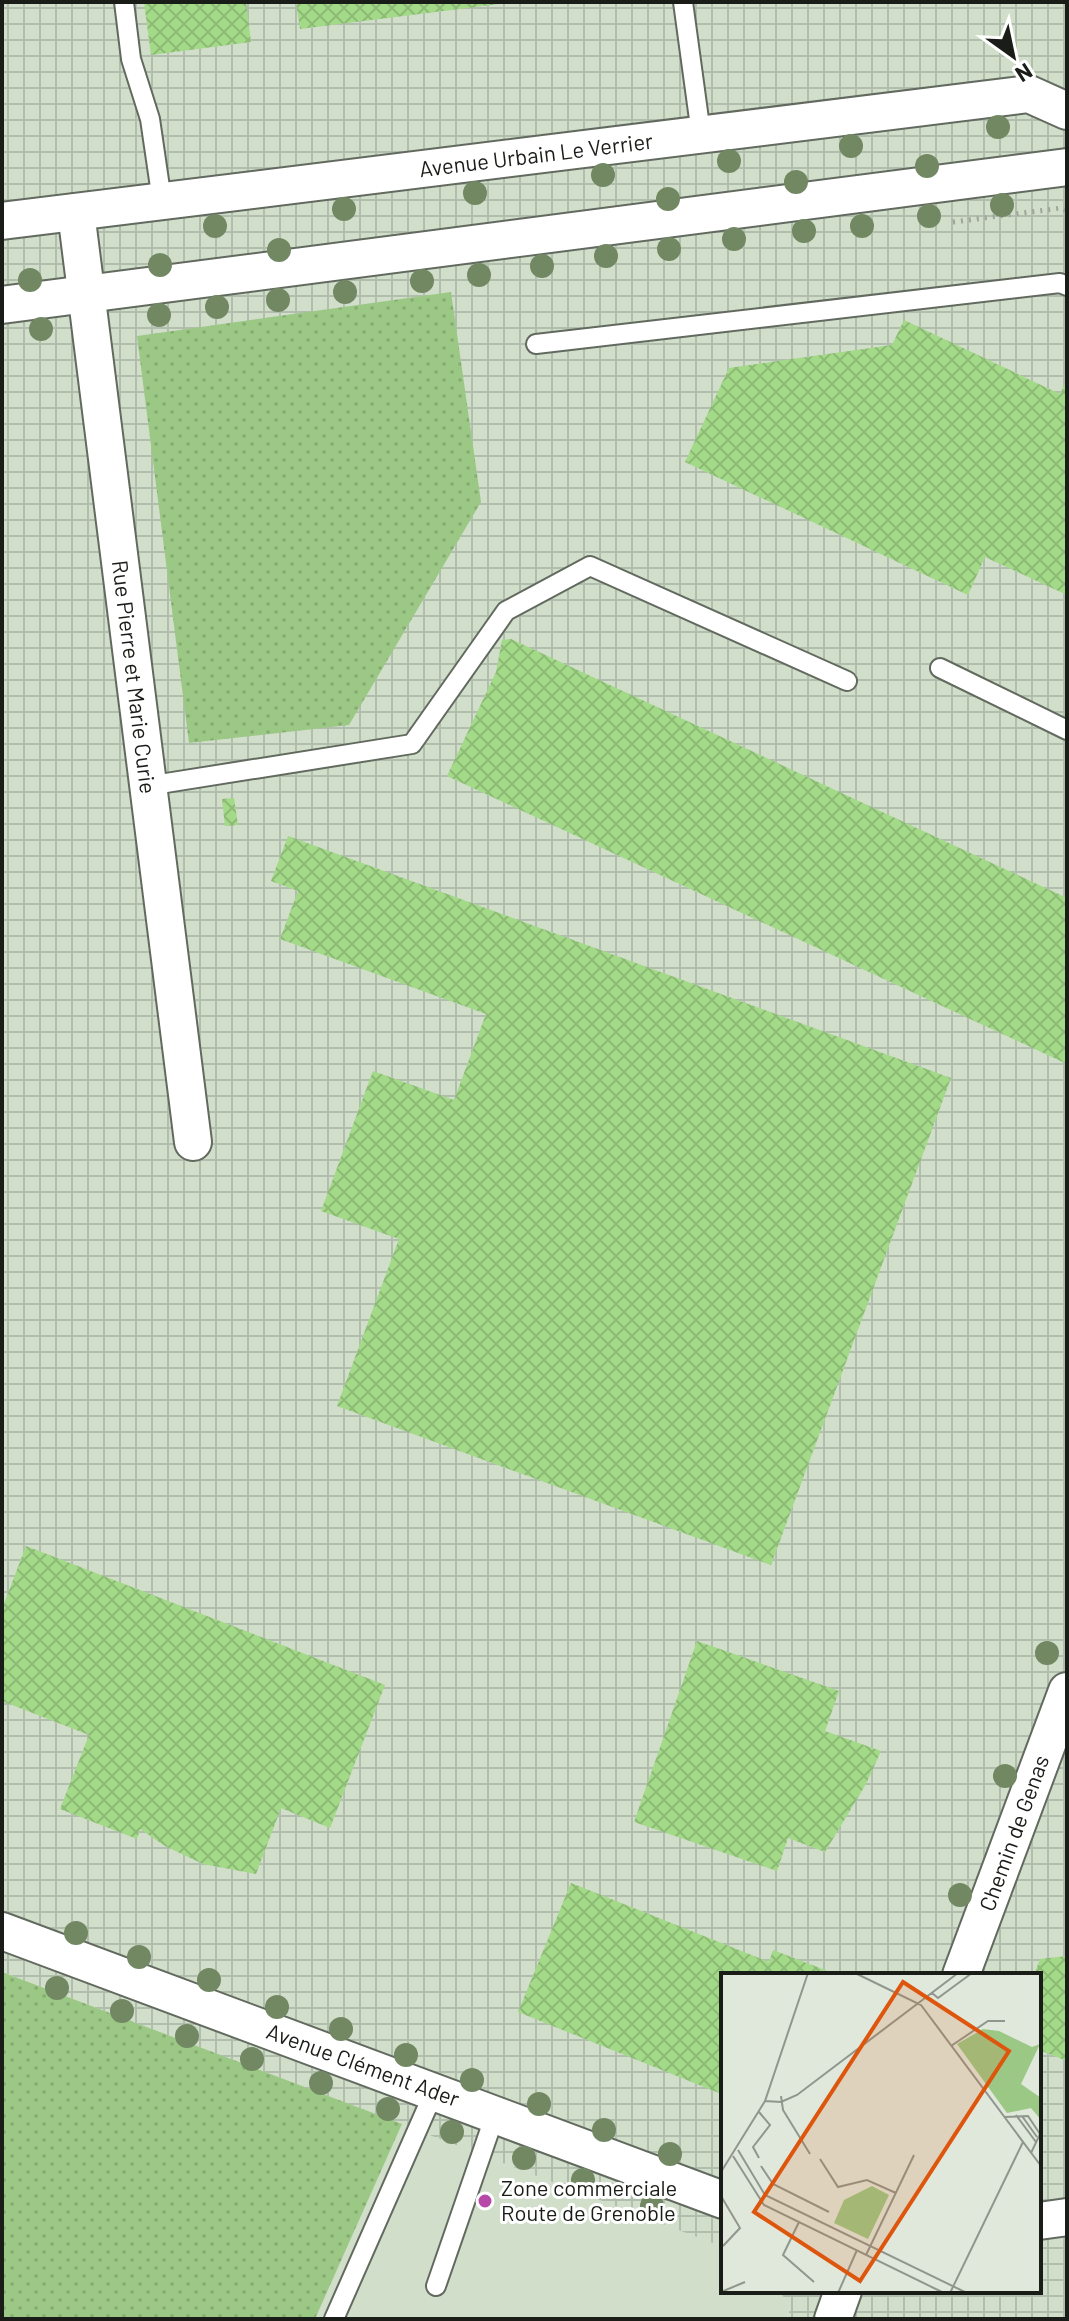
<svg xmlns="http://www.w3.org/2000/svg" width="1069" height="2321" viewBox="0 0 1069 2321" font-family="Barlow,sans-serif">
<defs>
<pattern id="industrial-grid" width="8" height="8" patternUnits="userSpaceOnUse" patternTransform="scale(2)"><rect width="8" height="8" fill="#d0deca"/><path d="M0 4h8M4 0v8" fill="none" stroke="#b2bead"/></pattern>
<pattern id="grass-dots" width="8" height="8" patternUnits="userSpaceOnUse" patternTransform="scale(2)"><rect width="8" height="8" fill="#9cc886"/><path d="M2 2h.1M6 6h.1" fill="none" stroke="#86ab73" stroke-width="1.8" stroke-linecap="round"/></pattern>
<pattern id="building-cross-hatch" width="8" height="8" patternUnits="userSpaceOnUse" patternTransform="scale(2)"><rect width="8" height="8" fill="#a3da88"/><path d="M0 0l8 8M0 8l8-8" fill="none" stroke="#8cba75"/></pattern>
</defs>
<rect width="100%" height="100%" fill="#dfe8db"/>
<path fill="#d0deca" d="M 402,2124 L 723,2247 L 723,2291 L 780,2291 L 790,2309 L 787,2319 L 315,2319 Z"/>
<path fill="url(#industrial-grid)" d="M 2,2 L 1067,2 L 1067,2319 L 787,2319 L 790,2309 L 780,2291 L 1039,2291 L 1039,1975 L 723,1975 L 723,2247 L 2,1972 Z"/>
<g fill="url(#grass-dots)">
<path d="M 451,292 L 481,502 L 349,725 L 189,743 L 137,336 Z"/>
<path d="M 2,1972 L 402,2124 L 315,2319 L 2,2319 Z"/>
</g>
<g fill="url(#building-cross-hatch)">
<path d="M 144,2 L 246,2 L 251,42 L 151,55 Z"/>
<path d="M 296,2 L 499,2 L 499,4 L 300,29 Z"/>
<path d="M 904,320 L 1060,394 L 1067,379 L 1067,595 L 985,557 L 968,595 L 685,462 L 729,368 L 892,345 Z"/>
<path d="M 511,639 L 1067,898 L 1067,1064 L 447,776 L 496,672 L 502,640 Z"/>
<path d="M 234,798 L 238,825 L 225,826 L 222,799 Z"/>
<path d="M 288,836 L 951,1078 L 771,1565 L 337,1406 L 399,1239 L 321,1211 L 373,1071 L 454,1100 L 486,1014 L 280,939 L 298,891 L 271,881 Z"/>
<path d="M 26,1546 L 385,1685 L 330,1828 L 281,1808 L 256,1874 L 203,1864 L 165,1846 L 140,1829 L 137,1839 L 60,1809 L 89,1735 L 2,1701 L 2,1609 Z"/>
<path d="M 697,1641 L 839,1691 L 825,1731 L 881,1751 L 866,1784 L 825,1852 L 788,1838 L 777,1871 L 634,1822 Z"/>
<path d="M 571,1883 L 769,1962 L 773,1950 L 838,1975 L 723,1975 L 723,2083 L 719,2093 L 518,2012 Z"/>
<path d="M 1067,1956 L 1067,2061 L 1039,2050 L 1039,1975 L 1034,1975 L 1040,1959 Z"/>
</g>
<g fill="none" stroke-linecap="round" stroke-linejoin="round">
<defs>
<g id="service">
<path d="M 124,2 L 131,59 L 150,119 L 162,201"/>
<path d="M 683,2 L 701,134"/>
<path d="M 536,344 L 1060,283 L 1067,286"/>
<path d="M 940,668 L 1067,730"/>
<path d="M 147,786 L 412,744 L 506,611 L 590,566 L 847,681"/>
<path d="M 436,2286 L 495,2115"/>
<path d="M 334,2319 L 434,2092"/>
</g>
<g id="minor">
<path d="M 76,212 L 193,1142"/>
<path d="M 2,221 L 1029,94 L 1067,111"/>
<path d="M 2,305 L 1067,167"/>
<path d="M 2,1931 L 723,2200"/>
<path d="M 961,1975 L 1067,1691"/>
<path d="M 1039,2221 L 1067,2217"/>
<path d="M 833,2319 L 843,2291"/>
</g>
</defs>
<use href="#service" stroke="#626a5f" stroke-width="22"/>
<use href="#minor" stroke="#626a5f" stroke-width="40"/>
<path stroke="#9ea59b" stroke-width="5" stroke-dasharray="2 6" stroke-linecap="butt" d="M 953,222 L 1061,208 L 1067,211"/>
<use href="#service" stroke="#fff" stroke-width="18"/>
<use href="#minor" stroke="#fff" stroke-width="36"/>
</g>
<g fill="#718863">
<circle cx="998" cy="127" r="12"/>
<circle cx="851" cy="146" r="12"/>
<circle cx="729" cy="161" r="12"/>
<circle cx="927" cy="166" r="12"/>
<circle cx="603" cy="175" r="12"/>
<circle cx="796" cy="182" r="12"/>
<circle cx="475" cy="193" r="12"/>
<circle cx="668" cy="199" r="12"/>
<circle cx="1002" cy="205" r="12"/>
<circle cx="344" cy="209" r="12"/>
<circle cx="929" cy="216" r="12"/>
<circle cx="215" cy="226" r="12"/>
<circle cx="862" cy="226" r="12"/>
<circle cx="804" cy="231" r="12"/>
<circle cx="734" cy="239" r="12"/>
<circle cx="669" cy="249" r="12"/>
<circle cx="279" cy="250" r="12"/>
<circle cx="606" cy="256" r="12"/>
<circle cx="160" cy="265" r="12"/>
<circle cx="542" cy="266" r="12"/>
<circle cx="479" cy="275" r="12"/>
<circle cx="30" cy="280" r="12"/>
<circle cx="422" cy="281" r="12"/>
<circle cx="345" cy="292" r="12"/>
<circle cx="278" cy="300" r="12"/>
<circle cx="217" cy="307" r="12"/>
<circle cx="159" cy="315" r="12"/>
<circle cx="41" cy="329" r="12"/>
<circle cx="1047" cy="1653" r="12"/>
<circle cx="1005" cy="1776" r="12"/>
<circle cx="960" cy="1895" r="12"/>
<circle cx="76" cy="1933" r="12"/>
<circle cx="139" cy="1957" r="12"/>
<circle cx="209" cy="1980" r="12"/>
<circle cx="57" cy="1988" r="12"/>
<circle cx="277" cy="2007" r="12"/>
<circle cx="122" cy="2011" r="12"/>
<circle cx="341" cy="2029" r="12"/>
<circle cx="187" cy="2036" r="12"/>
<circle cx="406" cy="2055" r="12"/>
<circle cx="252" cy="2059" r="12"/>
<circle cx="472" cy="2080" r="12"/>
<circle cx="321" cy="2083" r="12"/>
<circle cx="539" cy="2104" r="12"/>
<circle cx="388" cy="2109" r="12"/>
<circle cx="604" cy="2130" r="12"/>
<circle cx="452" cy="2132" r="12"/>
<circle cx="670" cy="2154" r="12"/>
<circle cx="524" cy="2158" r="12"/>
<circle cx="583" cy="2180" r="12"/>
<circle cx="652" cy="2206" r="12"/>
</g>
<circle fill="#b74aa9" stroke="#fff" stroke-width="3" cx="485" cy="2201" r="8"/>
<g text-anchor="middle" stroke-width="6" stroke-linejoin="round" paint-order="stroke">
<g font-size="22" fill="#191c17" stroke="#fff">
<text transform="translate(536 155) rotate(-7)" y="8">Avenue Urbain Le Verrier</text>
<text transform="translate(134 677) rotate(83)" y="8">Rue Pierre et Marie Curie</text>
<text transform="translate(1014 1833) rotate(-70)" y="8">Chemin de Genas</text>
<text transform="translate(363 2065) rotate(20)" y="8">Avenue Clément Ader</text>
</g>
<g font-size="22" fill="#191c17" stroke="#fff" text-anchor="start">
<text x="501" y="2196">Zone commerciale<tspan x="501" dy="25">Route de Grenoble</tspan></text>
</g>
</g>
<g transform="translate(721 1973)">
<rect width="320" height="320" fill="#dfe8db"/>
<path d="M 262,56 L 278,58 L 311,74 L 319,71 L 300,111 L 320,125 L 320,147 L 310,135 L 286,140 L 236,71 ZM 151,213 L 168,222 L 147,266 L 113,250 L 123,227 Z" fill="#9cc886"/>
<path fill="none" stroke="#90968d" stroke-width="2" d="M 134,0 L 200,32 L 320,193M 211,20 L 217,25 L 251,0M 230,73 L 267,48 L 284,48M 60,123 L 62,137 L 89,181M 44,128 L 60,129 L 76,122 L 237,0M 295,142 L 315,169M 301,143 L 316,164M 283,144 L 307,143 L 319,161 L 310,180M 17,177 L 44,222 L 246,320M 12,183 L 43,232 L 223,320M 38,185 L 32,174 L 49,152 L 38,139M 99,186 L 117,214 L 146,207 L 175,220M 40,193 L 52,211 L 108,239M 0,199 L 44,128 L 87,0M 0,223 L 19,255 L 2,273M 78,249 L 62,282 L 93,309M 145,282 L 193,182M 0,319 L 24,309M 117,320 L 136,277M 229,320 L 302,169"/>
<path fill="#de560d" fill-opacity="0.15" stroke="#de560d" stroke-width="4" d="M 182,9 L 288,78 L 139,308 L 33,239 Z"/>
<rect width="320" height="320" fill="none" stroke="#191c17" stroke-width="4"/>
</g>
<rect width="1069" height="2321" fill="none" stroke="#191c17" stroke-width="8"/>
<g transform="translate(1013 56) rotate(147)" stroke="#ffffff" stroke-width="6" paint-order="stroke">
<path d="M0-6L14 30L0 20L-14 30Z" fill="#191c17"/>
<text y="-12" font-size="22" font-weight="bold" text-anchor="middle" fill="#191c17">N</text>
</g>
</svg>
